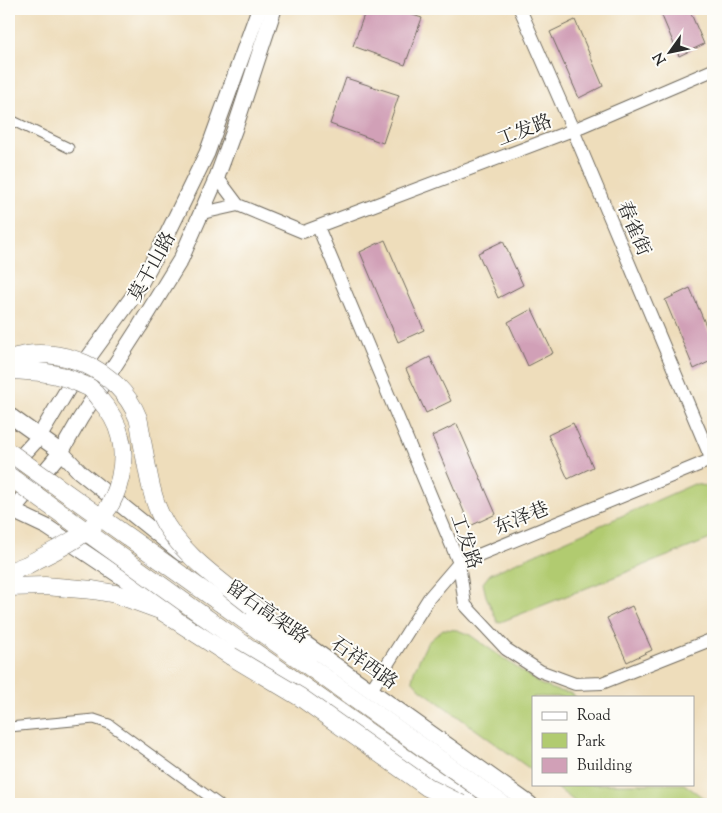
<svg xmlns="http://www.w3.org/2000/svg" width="722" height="813" viewBox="0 0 722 813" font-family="'Sorts Mill Goudy','Noto Serif SC',serif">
<rect width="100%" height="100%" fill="#fdfcf7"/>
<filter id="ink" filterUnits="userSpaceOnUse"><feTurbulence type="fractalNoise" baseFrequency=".02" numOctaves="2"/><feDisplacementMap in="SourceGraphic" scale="10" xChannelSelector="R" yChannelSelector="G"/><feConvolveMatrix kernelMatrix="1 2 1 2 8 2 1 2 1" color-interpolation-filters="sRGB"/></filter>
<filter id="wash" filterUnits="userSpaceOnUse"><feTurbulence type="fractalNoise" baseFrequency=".0096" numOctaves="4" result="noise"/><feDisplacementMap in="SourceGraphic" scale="20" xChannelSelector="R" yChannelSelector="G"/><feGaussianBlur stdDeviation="1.12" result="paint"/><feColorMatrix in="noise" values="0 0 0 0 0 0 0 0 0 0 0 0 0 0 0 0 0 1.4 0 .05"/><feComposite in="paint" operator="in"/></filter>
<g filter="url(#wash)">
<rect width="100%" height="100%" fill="#edb"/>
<g fill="#b1cb70" stroke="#6e7b4e">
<path d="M 694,484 L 707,486 L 713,492 L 713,538 L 498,623 L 486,596 L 483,583 L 490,574 Z"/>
<path d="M 443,629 L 457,630 L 470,635 L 540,684 L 558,691 L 571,693 L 576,697 L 533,697 L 533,771 L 420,689 L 412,680 L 414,671 L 427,643 Z"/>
<path d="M 552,784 L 684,784 L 712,804 L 578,804 Z"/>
</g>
<g id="blocks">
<g fill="#d1a0b7">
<path d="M 366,9 L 394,9 L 422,18 L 405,65 L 353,46 Z"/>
<path d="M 659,9 L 689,9 L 704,44 L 679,56 Z"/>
<path d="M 575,20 L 603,86 L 579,98 L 550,32 Z"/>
<path d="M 346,78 L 399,95 L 383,143 L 330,124 Z"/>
<path d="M 385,240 L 424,330 L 398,342 L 360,252 Z"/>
<path d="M 503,241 L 523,285 L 498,298 L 478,253 Z"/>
<path d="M 690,288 L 713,342 L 713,360 L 694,369 L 665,300 Z"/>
<path d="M 532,309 L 553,353 L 528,366 L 508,322 Z"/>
<path d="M 430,357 L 451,401 L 426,413 L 406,369 Z"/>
<path d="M 573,423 L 593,467 L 568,479 L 548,435 Z"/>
<path d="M 457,424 L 496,514 L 470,526 L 432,436 Z"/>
<path d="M 632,606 L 652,650 L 627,662 L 607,618 Z"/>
</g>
</g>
</g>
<g filter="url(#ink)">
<use href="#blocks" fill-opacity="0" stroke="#6f695d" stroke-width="1"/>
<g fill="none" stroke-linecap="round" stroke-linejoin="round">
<defs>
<g id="street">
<path d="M 9,119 L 69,148"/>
<path d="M 9,727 L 94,719 L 109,724 L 219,804"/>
</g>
<g id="secondary">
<path d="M 520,9 L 573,130 L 713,463"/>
<path d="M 217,177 L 238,205 L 303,232 L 573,130 L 713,70"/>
<path d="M 202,213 L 238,205"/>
<path d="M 318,227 L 459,563 L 465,605 L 506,649 L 540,671 L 575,684 L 602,683 L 713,639"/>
<path d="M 371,690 L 429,598 L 459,563 L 713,459"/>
</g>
<g id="primary">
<path d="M 9,415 L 61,452 L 80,472 L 182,554"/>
<path d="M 9,470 L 39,437 L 78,372 L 134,295 L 165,239 L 207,153 L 259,9"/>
<path d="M 9,509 L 47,527 L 172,611"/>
<path d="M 9,514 L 61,452 L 80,419 L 140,326 L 181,259 L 217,177 L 235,128 L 274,9"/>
<path d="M 303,642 L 530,804"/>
</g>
<g id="highway">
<path d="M 9,572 L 27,565"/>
<path d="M 9,587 L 45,586 L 93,590 L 116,594 L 160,610 L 231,656"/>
<path d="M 215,599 L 502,804"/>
<path d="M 253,607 L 310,653"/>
<path d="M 202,615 L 470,804"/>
</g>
</defs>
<use href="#street" stroke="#6f695d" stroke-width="11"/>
<use href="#secondary" stroke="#6f695d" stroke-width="14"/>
<use href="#primary" stroke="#6f695d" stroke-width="17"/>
<use href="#highway" stroke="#6f695d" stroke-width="19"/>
<use href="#street" stroke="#fff" stroke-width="9"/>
<use href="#secondary" stroke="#fff" stroke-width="12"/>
<use href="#primary" stroke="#fff" stroke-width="15"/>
<use href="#highway" stroke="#fff" stroke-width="18"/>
<defs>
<g id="highway-bridge">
<path d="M 9,359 C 58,342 119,369 138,418 C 140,425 141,433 142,441 C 147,465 150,492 160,514 C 178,553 221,581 253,607"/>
<path d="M 9,370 C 33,371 57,372 79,383 C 83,385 87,386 90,388 C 93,391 97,396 100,400 C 108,409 117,423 120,436 C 127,460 119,496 103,515 C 83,539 53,551 27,565"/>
<path d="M 9,452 L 215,599"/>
<path d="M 9,476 L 202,615"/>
<path d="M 231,656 L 300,697 L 427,787 L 461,804"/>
</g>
</defs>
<use href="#highway-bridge" stroke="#6f695d" stroke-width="19" stroke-linecap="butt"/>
<use href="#highway-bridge" stroke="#fff" stroke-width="18"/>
</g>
</g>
<g text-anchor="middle" stroke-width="4" stroke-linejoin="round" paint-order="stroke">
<g font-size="19" fill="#2b2b2b" stroke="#fdfcf7">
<text transform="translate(524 129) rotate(-21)" y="7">工发路</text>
<text transform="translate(635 228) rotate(67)" y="7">春雀街</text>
<text transform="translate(151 266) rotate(-61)" y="7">莫干山路</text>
<text transform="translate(521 517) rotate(-22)" y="7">东泽巷</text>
<text transform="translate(467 541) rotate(71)" y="7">工发路</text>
<text transform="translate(268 611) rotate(35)" y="7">留石高架路</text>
<text transform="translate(365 662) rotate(35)" y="7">石祥西路</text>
</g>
</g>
<rect width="722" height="813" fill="none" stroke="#fdfcf7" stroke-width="30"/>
<rect x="532" y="696" width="162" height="90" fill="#fdfcf7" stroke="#a9a8a5"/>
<rect x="542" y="712" width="25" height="8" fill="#ffffff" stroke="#a9a8a5"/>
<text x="577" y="720" font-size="15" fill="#2b2b2b">Road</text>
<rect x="542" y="733" width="25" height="15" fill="#b1cb70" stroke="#a9a8a5"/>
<text x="577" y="746" font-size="15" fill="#2b2b2b">Park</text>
<rect x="542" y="758" width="25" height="15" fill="#d1a0b7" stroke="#a9a8a5"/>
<text x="577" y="770" font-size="15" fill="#2b2b2b">Building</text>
<g transform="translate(670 52) rotate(237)" stroke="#fdfcf7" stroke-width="4" paint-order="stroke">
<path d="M0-4L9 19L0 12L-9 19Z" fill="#2b2b2b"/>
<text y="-8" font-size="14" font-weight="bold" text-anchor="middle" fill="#2b2b2b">N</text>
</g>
</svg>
